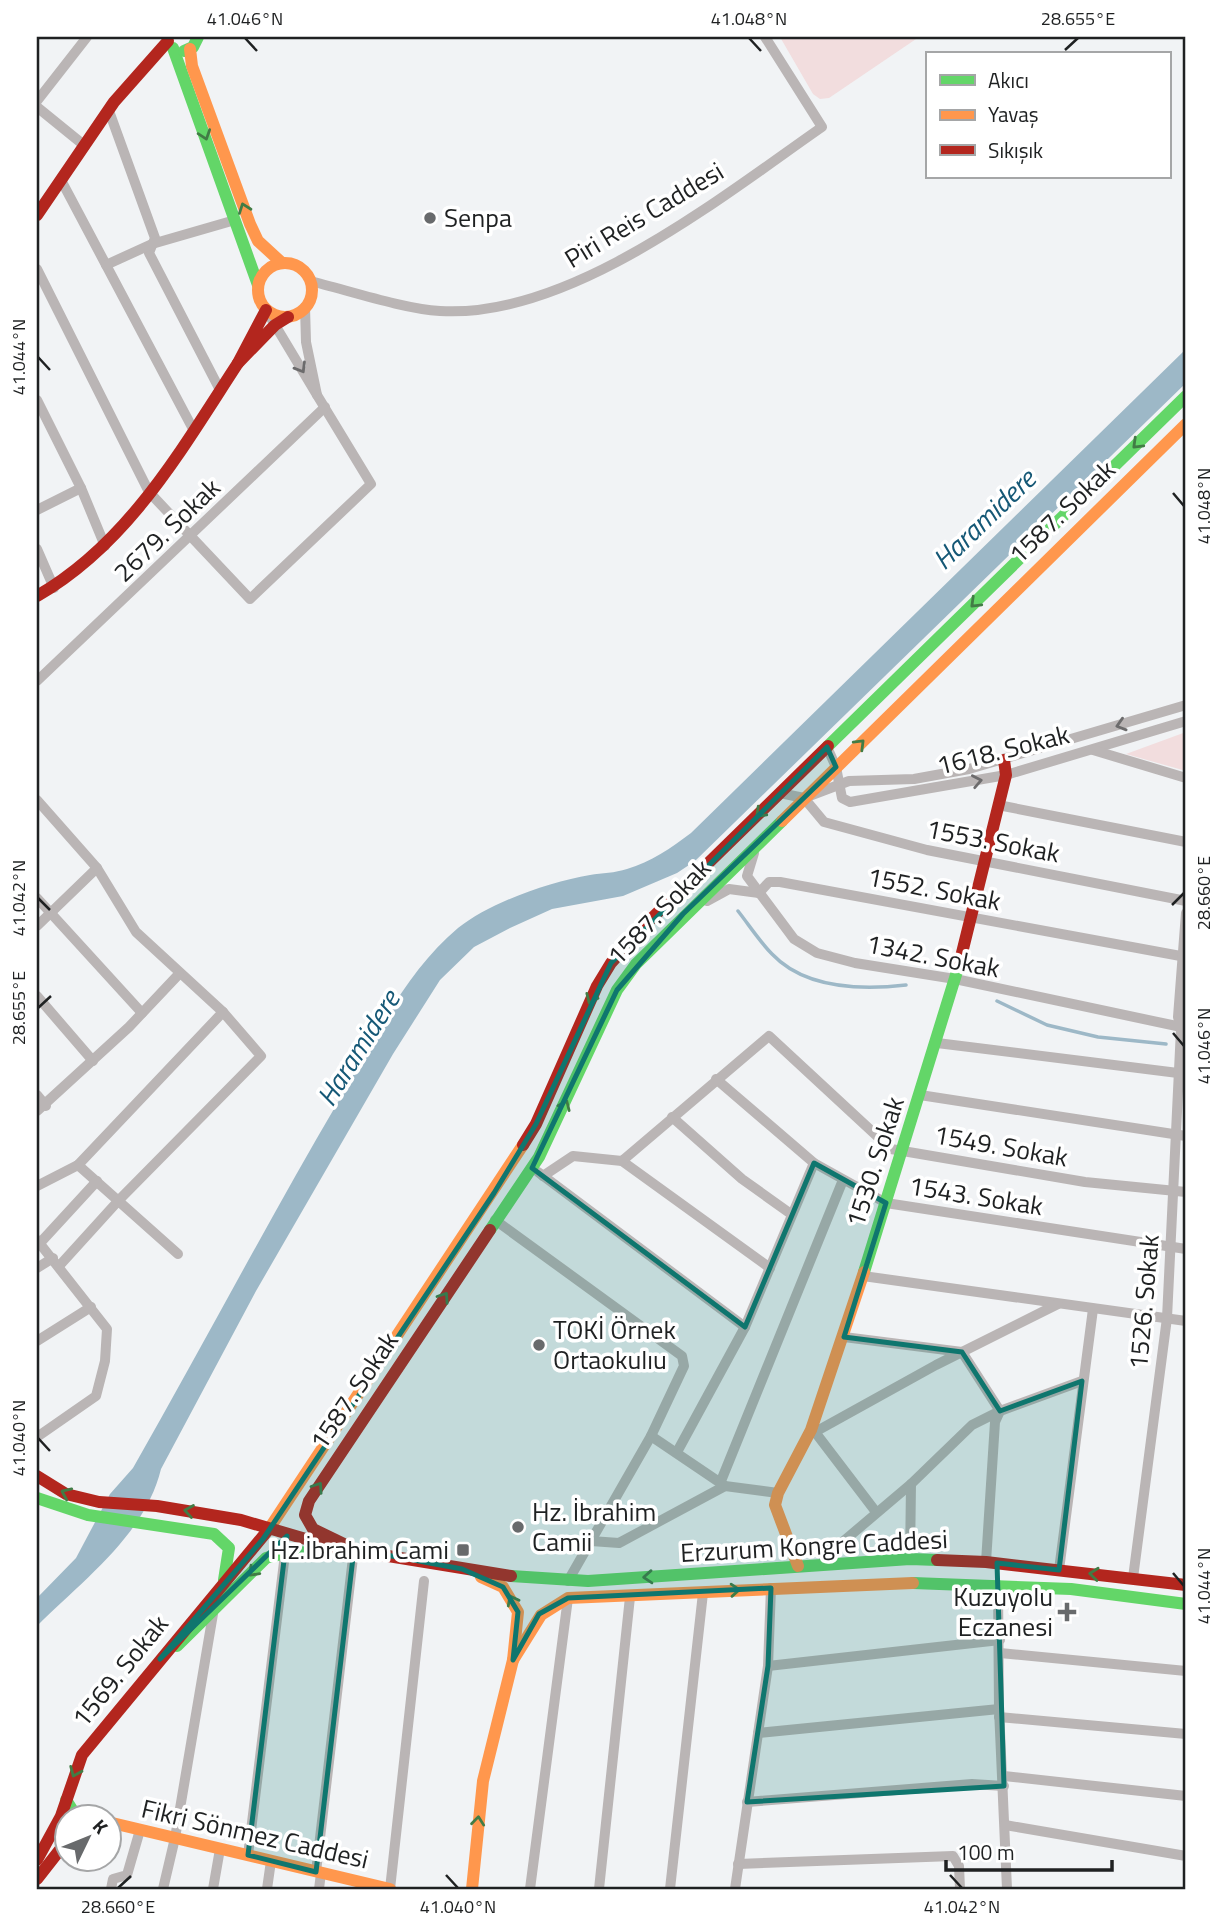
<svg xmlns="http://www.w3.org/2000/svg" width="1223" height="1926" viewBox="0 0 1223 1926" font-family="'Titillium Web',sans-serif">
<rect width="100%" height="100%" fill="#f1f3f5"/>
<g fill="#f2ddde">
<path d="M 780,37 L 919,37 L 829,98 L 820,99 L 813,94 Z"/>
<path d="M 1186,732 L 1186,771 L 1126,754 Z"/>
</g>
<path fill="#9db8c7" d="M 1186,349 L 1186,383 L 695,861 L 677,873 L 623,896 L 552,909 L 510,928 L 474,947 L 440,980 L 393,1054 L 256,1291 L 161,1469 C 145,1535 83,1580 37,1626 L 37,1598 L 76,1558 L 110,1494 L 133,1468 C 202,1347 267,1223 338,1102 C 372,1043 405,972 458,928 C 491,902 549,882 590,875 C 602,873 615,873 627,869 C 651,862 671,848 691,833 Z"/>
<g fill="none" stroke-linecap="round" stroke-linejoin="round">
<g stroke="#9db8c7" stroke-width="3.5">
<path d="M 738,911 C 749,925 760,942 772,954 C 805,989 862,990 906,985"/>
<path d="M 997,1001 L 1047,1025 L 1098,1037 L 1166,1044"/>
</g>
<g stroke="#bab5b5" stroke-width="10">
<path d="M 37,101 L 87,37"/>
<path d="M 37,107 L 85,146"/>
<path d="M 109,111 L 155,238 L 149,253 L 220,390"/>
<path d="M 61,180 L 193,429"/>
<path d="M 106,265 L 152,244 L 235,220"/>
<path d="M 37,269 L 149,492 L 250,599 L 371,484 L 317,395"/>
<path d="M 310,281 C 347,290 404,309 440,311 C 569,319 720,198 822,127 L 765,37"/>
<path d="M 266,310 L 317,395 L 306,342 L 305,307"/>
<path d="M 37,400 L 81,488 L 105,546"/>
<path d="M 37,510 L 81,488"/>
<path d="M 37,549 L 54,588"/>
<path d="M 37,681 L 325,407"/>
<path d="M 827,747 L 836,767 L 842,798 L 850,802 L 1006,775 L 1186,721"/>
<path d="M 1093,750 L 1186,778"/>
<path d="M 780,793 L 804,798 L 849,781 L 914,779 L 969,769 L 1186,705"/>
<path d="M 804,798 L 824,822 L 927,850 L 1186,901"/>
<path d="M 37,800 L 97,868 L 136,932 L 223,1012 L 261,1056 L 119,1200 L 60,1265"/>
<path d="M 998,805 L 1186,842"/>
<path d="M 754,853 L 747,876 L 794,939 L 817,953 L 855,963 L 955,979 L 1186,1028"/>
<path d="M 759,893 L 769,882 L 780,882 L 1186,957"/>
<path d="M 37,898 L 142,1013"/>
<path d="M 707,901 L 729,889 L 759,893"/>
<path d="M 37,926 L 97,868"/>
<path d="M 37,996 L 93,1061"/>
<path d="M 937,1043 L 1186,1074"/>
<path d="M 716,1079 L 814,1163 L 886,1203 L 1186,1249"/>
<path d="M 37,1095 L 46,1106"/>
<path d="M 920,1095 L 1186,1136"/>
<path d="M 37,1111 L 129,1027 L 179,974"/>
<path d="M 672,1117 L 742,1179 L 791,1214"/>
<path d="M 622,1161 L 770,1268"/>
<path d="M 78,1165 L 223,1012"/>
<path d="M 538,1172 L 745,1327"/>
<path d="M 543,1176 L 573,1156 L 622,1161 L 769,1036 L 891,1149 L 1085,1182 L 1186,1192"/>
<path d="M 37,1186 L 78,1165 L 178,1254"/>
<path d="M 495,1220 L 682,1356 L 684,1366 L 651,1436 L 568,1581"/>
<path d="M 37,1240 L 107,1329 L 105,1361 L 96,1396 L 37,1437"/>
<path d="M 40,1243 L 97,1181"/>
<path d="M 37,1268 L 53,1258"/>
<path d="M 863,1276 L 1186,1321"/>
<path d="M 844,1337 L 962,1352 L 1000,1411 L 995,1422 L 986,1562"/>
<path d="M 37,1341 L 91,1307"/>
<path d="M 811,1430 L 815,1432 L 936,1365 L 1058,1304"/>
<path d="M 815,1432 L 876,1512"/>
<path d="M 651,1436 L 725,1486 L 778,1493"/>
<path d="M 677,1452 L 745,1327 L 814,1163"/>
<path d="M 721,1481 L 843,1180"/>
<path d="M 591,1541 L 619,1543 L 725,1486"/>
<path d="M 910,1559 L 911,1484"/>
<path d="M 823,1563 L 826,1556 L 911,1484 L 972,1425 L 1000,1411 L 1082,1381"/>
<path d="M 1059,1570 L 1093,1309"/>
<path d="M 1133,1578 L 1167,1318 L 1181,1029 L 1178,1017 L 1186,913"/>
<path d="M 998,1585 L 999,1709 L 1007,1889"/>
<path d="M 1000,1653 L 1186,1671"/>
<path d="M 768,1666 L 1000,1640"/>
<path d="M 999,1717 L 1186,1734"/>
<path d="M 758,1733 L 999,1709"/>
<path d="M 1004,1776 L 1186,1796"/>
<path d="M 747,1802 L 972,1784 L 1004,1786"/>
<path d="M 1005,1825 L 1186,1856"/>
<path d="M 248,1855 L 285,1554"/>
<path d="M 738,1864 L 953,1856 L 959,1866 L 960,1889"/>
<path d="M 316,1872 L 354,1549"/>
<path d="M 111,1889 L 113,1879 L 127,1875 L 140,1830"/>
<path d="M 163,1889 L 175,1838 L 213,1614"/>
<path d="M 213,1889 L 220,1849"/>
<path d="M 267,1889 L 271,1861"/>
<path d="M 319,1889 L 321,1873"/>
<path d="M 390,1889 L 424,1581"/>
<path d="M 530,1889 L 568,1598"/>
<path d="M 599,1889 L 630,1597"/>
<path d="M 670,1889 L 703,1593"/>
<path d="M 735,1889 L 768,1666 L 771,1588"/>
</g>
<g stroke="#63d668" stroke-width="12">
<path d="M 173,48 L 258,285"/>
<path d="M 184,51 L 193,47 L 198,37"/>
<path d="M 828,746 L 1186,396"/>
<path d="M 490,1230 L 539,1157 L 617,990 L 636,964 L 782,821"/>
<path d="M 864,1272 L 959,965"/>
<path d="M 37,1498 L 88,1515 L 214,1534 L 229,1548 L 224,1580"/>
<path d="M 511,1576 L 588,1581 L 910,1559 L 937,1560"/>
<path d="M 913,1583 L 1071,1589 L 1186,1604"/>
<path d="M 177,1646 L 266,1558 C 289,1549 313,1556 338,1547"/>
<path d="M 66,1800 L 73,1811 L 91,1818"/>
</g>
<g stroke="#ff974d" stroke-width="12">
<path d="M 190,49 L 192,66 L 250,224 L 258,241 L 282,263"/>
<circle cx="285" cy="290" r="27"/>
<path d="M 782,821 L 1186,424"/>
<path d="M 269,1529 L 523,1145"/>
<path d="M 798,1566 L 775,1505 L 778,1493 L 811,1430 L 864,1272"/>
<path d="M 513,1660 L 541,1615 L 568,1598 L 913,1583"/>
<path d="M 108,1822 L 390,1889"/>
<path d="M 472,1889 L 483,1781 L 513,1660 L 518,1612 L 503,1587 L 481,1577"/>
</g>
<g stroke="#b3261e" stroke-width="12">
<path d="M 37,215 L 114,102 L 168,41"/>
<path d="M 266,310 L 238,363 L 275,325 L 288,317"/>
<path d="M 37,596 C 129,543 181,450 238,363"/>
<path d="M 959,965 L 1006,775 L 1004,760"/>
<path d="M 523,1145 L 536,1124 L 597,986 L 611,963 L 647,923 L 828,746"/>
<path d="M 37,1476 L 66,1494 L 99,1502 L 157,1506 L 241,1520 L 333,1547 L 511,1576"/>
<path d="M 354,1549 L 313,1529 L 305,1515 L 309,1501 L 490,1230"/>
<path d="M 937,1560 L 986,1562 L 1186,1585"/>
<path d="M 37,1860 L 61,1816 L 82,1755 L 269,1529"/>
<path d="M 37,1879 L 66,1842"/>
</g>
</g>
<defs><path id="oneway-chevron" d="M-2-3.5L2.5 0L-2 3.5" fill="none" stroke-width="1.6" stroke-linecap="round" stroke-linejoin="round" transform="scale(1.75)"/></defs>
<g stroke="#417c45">
<use href="#oneway-chevron" transform="translate(205 135) rotate(71)"/>
<use href="#oneway-chevron" transform="translate(244 208) rotate(-110)"/>
<use href="#oneway-chevron" transform="translate(1137 444) rotate(136)"/>
<use href="#oneway-chevron" transform="translate(975 603) rotate(136)"/>
<use href="#oneway-chevron" transform="translate(860 744) rotate(-45)"/>
<use href="#oneway-chevron" transform="translate(760 813) rotate(136)"/>
<use href="#oneway-chevron" transform="translate(591 999) rotate(114)"/>
<use href="#oneway-chevron" transform="translate(565 1105) rotate(-66)"/>
<use href="#oneway-chevron" transform="translate(444 1297) rotate(-56)"/>
<use href="#oneway-chevron" transform="translate(318 1487) rotate(-56)"/>
<use href="#oneway-chevron" transform="translate(66 1493) rotate(-156)"/>
<use href="#oneway-chevron" transform="translate(189 1511) rotate(-171)"/>
<use href="#oneway-chevron" transform="translate(253 1572) rotate(134)"/>
<use href="#oneway-chevron" transform="translate(1094 1574) rotate(-174)"/>
<use href="#oneway-chevron" transform="translate(648 1577) rotate(176)"/>
<use href="#oneway-chevron" transform="translate(735 1590) rotate(-4)"/>
<use href="#oneway-chevron" transform="translate(512 1600) rotate(-118)"/>
<use href="#oneway-chevron" transform="translate(75 1772) rotate(113)"/>
<use href="#oneway-chevron" transform="translate(478 1821) rotate(-84)"/>
</g>
<g stroke="#6c6b6c">
<use href="#oneway-chevron" transform="translate(301 368) rotate(59)"/>
<use href="#oneway-chevron" transform="translate(1121 725) rotate(163)"/>
<use href="#oneway-chevron" transform="translate(977 781) rotate(-11)"/>
</g>
<path fill="#0f766e" fill-opacity="0.2" stroke="#0f766e" stroke-width="5" stroke-linejoin="round" d="M 827,747 L 836,767 L 683,914 L 617,990 L 532,1168 L 745,1327 L 814,1163 L 886,1203 L 844,1337 L 962,1352 L 1000,1411 L 1082,1381 L 1059,1570 L 997,1563 L 1004,1786 L 747,1802 L 768,1666 L 771,1588 L 568,1598 L 539,1614 L 513,1660 L 518,1612 L 503,1587 L 462,1569 L 354,1549 L 316,1872 L 248,1855 L 287,1536 L 160,1659 L 263,1539 L 494,1193 L 536,1124 L 611,963 Z"/>
<path fill="none" stroke="#1f2122" stroke-width="2.5" d="M 245,38 L 257,51M 749,38 L 761,51M 1065,50 L 1078,38M 38,357 L 50,370M 1173,493 L 1184,506M 38,898 L 50,910M 1172,905 L 1184,893M 38,1008 L 51,996M 1173,1033 L 1184,1046M 38,1438 L 50,1451M 1173,1573 L 1184,1586M 446,1875 L 458,1888M 950,1875 L 962,1888M 118,1888 L 131,1876"/>
<g fill="#686a6c" stroke="#fff" stroke-width="2.5">
<circle cx="430" cy="218" r="7"/>
<circle cx="539" cy="1345" r="7"/>
<circle cx="518" cy="1527" r="7"/>
<rect x="456" y="1543" width="14" height="14" rx="3.5"/>
<path d="M1063.5 1601.5h7v7h7v7h-7v7h-7v-7h-7v-7h7z"/>
</g>
<g text-anchor="middle" stroke-width="7" stroke-linejoin="round" paint-order="stroke">
<g font-size="26" fill="#1f2122" stroke="#fff">
<text transform="translate(644 215) rotate(-31)" y="9">Piri Reis Caddesi</text>
<text transform="translate(1062 512) rotate(-44)" y="9">1587. Sokak</text>
<text transform="translate(167 530) rotate(-44)" y="9">2679. Sokak</text>
<text transform="translate(1003 750) rotate(-14)" y="9">1618. Sokak</text>
<text transform="translate(993 841) rotate(11)" y="9">1553. Sokak</text>
<text transform="translate(934 889) rotate(11)" y="9">1552. Sokak</text>
<text transform="translate(659 912) rotate(-46)" y="9">1587. Sokak</text>
<text transform="translate(933 956) rotate(11)" y="9">1342. Sokak</text>
<text transform="translate(1001 1146) rotate(10)" y="9">1549. Sokak</text>
<text transform="translate(875 1162) rotate(-72)" y="9">1530. Sokak</text>
<text transform="translate(976 1196) rotate(9)" y="9">1543. Sokak</text>
<text transform="translate(1144 1302) rotate(-85)" y="9">1526. Sokak</text>
<text transform="translate(354 1391) rotate(-56)" y="9">1587. Sokak</text>
<text transform="translate(814 1546) rotate(-3)" y="9">Erzurum Kongre Caddesi</text>
<text transform="translate(120 1671) rotate(-51)" y="9">1569. Sokak</text>
<text transform="translate(255 1834) rotate(13)" y="9">Fikri Sönmez Caddesi</text>
</g>
<g font-size="26" fill="#1f2122" stroke="#fff" text-anchor="start">
<text x="444" y="227">Senpa</text>
<text x="553" y="1339">TOKİ Örnek<tspan x="553" dy="30">Ortaokulıu</tspan></text>
<text x="532" y="1521">Hz. İbrahim<tspan x="532" dy="30">Camii</tspan></text>
<text x="449" y="1559" text-anchor="end">Hz.İbrahim Cami</text>
<text x="1053" y="1606" text-anchor="end">Kuzuyolu<tspan x="1053" dy="30">Eczanesi</tspan></text>
</g>
<g font-size="28" font-style="italic" fill="#155876" stroke="#fff">
<text transform="translate(984 519) rotate(-44)" y="10">Haramidere</text>
<text transform="translate(358 1048) rotate(-58)" y="10">Haramidere</text>
</g>
</g>
<rect width="1223" height="1926" fill="none" stroke="#ffffff" stroke-width="77"/>
<rect x="926" y="52" width="245" height="126" fill="#ffffff" stroke="#a5a6a7" stroke-width="2"/>
<rect x="940" y="75" width="35" height="10" fill="#63d668" stroke="#a5a6a7" stroke-width="2"/>
<text x="988" y="88" font-size="21" fill="#1f2122">Akıcı</text>
<rect x="940" y="110" width="35" height="10" fill="#ff974d" stroke="#a5a6a7" stroke-width="2"/>
<text x="988" y="122" font-size="21" fill="#1f2122">Yavaş</text>
<rect x="940" y="145" width="35" height="10" fill="#b3261e" stroke="#a5a6a7" stroke-width="2"/>
<text x="988" y="158" font-size="21" fill="#1f2122">Sıkışık</text>
<g transform="translate(88 1838) rotate(47)"><circle r="33" fill="#ffffff" stroke="#a5a6a7" stroke-width="2"/>
<path d="M0-5L12 26L0 18L-12 26Z" fill="#686a6c"/>
<text y="-10" font-size="19" font-weight="bold" text-anchor="middle" fill="#1f2122">K</text>
</g>
<path d="M946 1860v10h166v-10" fill="none" stroke="#1f2122" stroke-width="3.5"/>
<text x="957" y="1860" font-size="21" fill="#1f2122" stroke="#ffffff" stroke-width="5" paint-order="stroke">100 m</text>
<rect x="38" y="38" width="1146" height="1850" fill="none" stroke="#1f2122" stroke-width="2.5"/>
<g font-size="18" text-anchor="middle" fill="#1f2122">
<text x="245" y="25">41.046°N</text>
<text x="749" y="25">41.048°N</text>
<text x="1078" y="25">28.655°E</text>
<text transform="translate(19 357) rotate(-90)" y="6">41.044°N</text>
<text transform="translate(1204 506) rotate(-90)" y="6">41.048°N</text>
<text transform="translate(1204 893) rotate(-90)" y="6">28.660°E</text>
<text transform="translate(19 898) rotate(-90)" y="6">41.042°N</text>
<text transform="translate(19 1008) rotate(-90)" y="6">28.655°E</text>
<text transform="translate(1204 1046) rotate(-90)" y="6">41.046°N</text>
<text transform="translate(19 1438) rotate(-90)" y="6">41.040°N</text>
<text transform="translate(1204 1586) rotate(-90)" y="6">41.044°N</text>
<text x="118" y="1913">28.660°E</text>
<text x="458" y="1913">41.040°N</text>
<text x="962" y="1913">41.042°N</text>
</g>
</svg>
